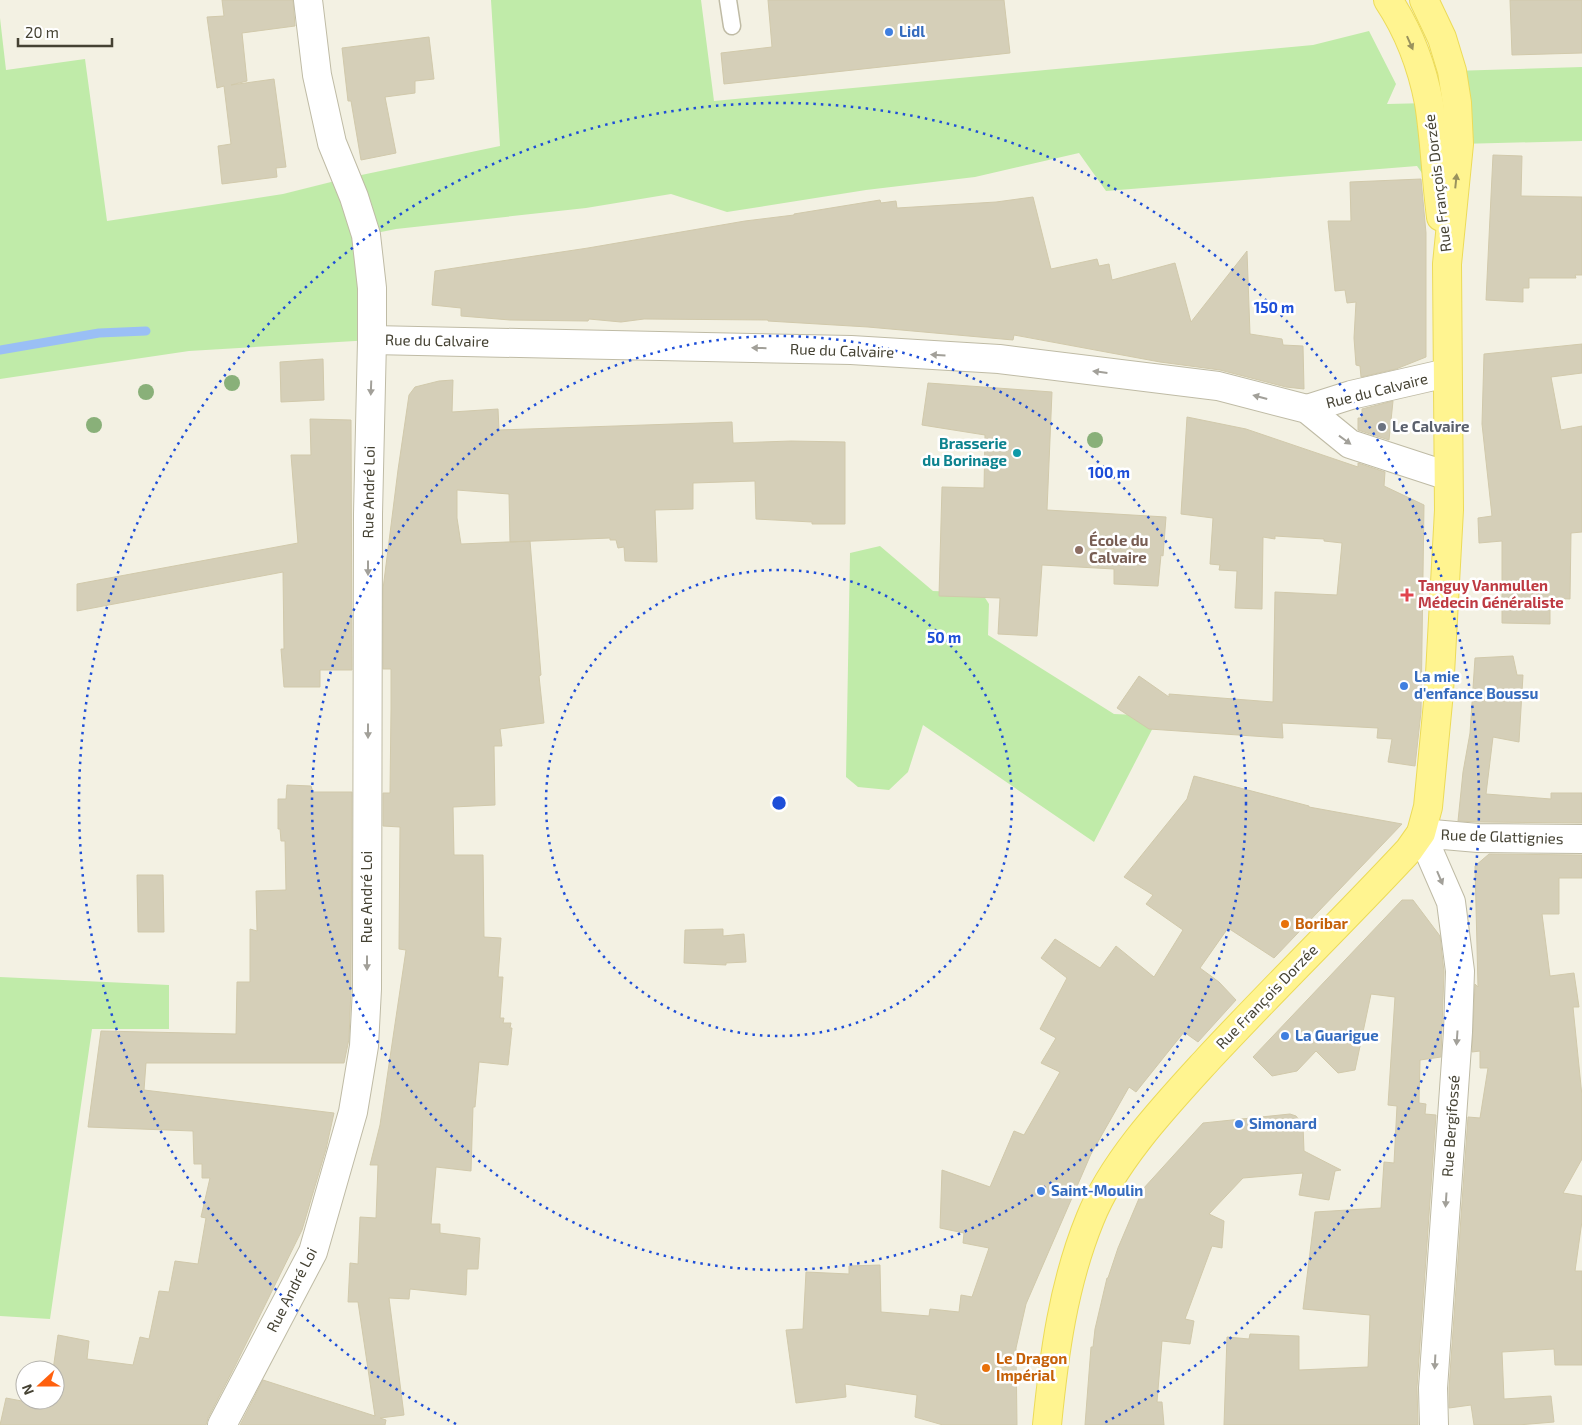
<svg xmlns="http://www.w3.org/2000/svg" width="1582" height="1425" viewBox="0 0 1582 1425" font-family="'Exo 2',sans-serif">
<rect width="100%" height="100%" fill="#f3f1e3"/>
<g fill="#c0eba9">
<path d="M 491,0 L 701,0 L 714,101 L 1313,45 L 1369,31 L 1396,84 L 1387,104 L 1429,103 L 1438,196 L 1417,166 L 1106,191 L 1079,153 L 975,177 L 866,190 L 727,212 L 671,194 L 586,208 L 396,229 L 366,235 L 372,340 L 189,351 L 0,379 L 0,18 L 6,70 L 85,59 L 107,221 L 283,194 L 347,178 L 500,146 Z"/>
<path d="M 1582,67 L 1582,141 L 1459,144 L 1452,71 Z"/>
<path d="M 880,546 L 933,591 L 982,593 L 989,604 L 988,635 L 1114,714 L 1159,716 L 1094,842 L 923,725 L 908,772 L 889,790 L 858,787 L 846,777 L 850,553 Z"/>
<path d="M 0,977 L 169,985 L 169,1029 L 92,1029 L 50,1319 L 0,1316 Z"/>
</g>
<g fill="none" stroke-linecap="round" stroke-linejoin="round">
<path stroke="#9abff5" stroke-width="9" d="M 0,350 L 99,333 L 146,331"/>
</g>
<g fill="#d5cfb8" stroke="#d1c9ab">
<path d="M 222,0 L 293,0 L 295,26 L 242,33 L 247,81 L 231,85 L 274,79 L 286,167 L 276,168 L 277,177 L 222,184 L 218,146 L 231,144 L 224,86 L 217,88 L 207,17 L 224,16 Z"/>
<path d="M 768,0 L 1004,0 L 1010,53 L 724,84 L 721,53 L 772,47 Z"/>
<path d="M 1510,0 L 1582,0 L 1582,53 L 1512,55 Z"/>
<path d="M 429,37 L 434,79 L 415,81 L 415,93 L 385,97 L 396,153 L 361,160 L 351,101 L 348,101 L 342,48 Z"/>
<path d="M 1493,155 L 1522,156 L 1521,196 L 1582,197 L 1582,275 L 1575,275 L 1576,278 L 1529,278 L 1529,288 L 1523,288 L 1523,302 L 1486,300 Z"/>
<path d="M 1421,179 L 1426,233 L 1426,357 L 1396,369 L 1361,377 L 1360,366 L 1356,365 L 1354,338 L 1356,302 L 1347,303 L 1345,290 L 1335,291 L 1328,221 L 1351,221 L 1350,182 Z"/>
<path d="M 1033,197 L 1051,269 L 1097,259 L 1099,266 L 1109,264 L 1112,280 L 1175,263 L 1191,322 L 1247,251 L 1250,334 L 1282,339 L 1283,345 L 1303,346 L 1304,389 L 1286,387 L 1220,370 L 1160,362 L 1014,335 L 1013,340 L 868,327 L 768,321 L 768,320 L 644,319 L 621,322 L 589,319 L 588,321 L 510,320 L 461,316 L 461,308 L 432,305 L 435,271 L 588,248 L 745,221 L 794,215 L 794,214 L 880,200 L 881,203 L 896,201 L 897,208 L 996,202 Z"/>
<path d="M 1582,344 L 1582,373 L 1551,377 L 1561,430 L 1582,426 L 1582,532 L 1571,533 L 1570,599 L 1550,598 L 1550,624 L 1502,623 L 1502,541 L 1479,543 L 1478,518 L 1492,516 L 1482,424 L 1484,354 Z"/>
<path d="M 323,359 L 324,400 L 281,402 L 280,362 Z"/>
<path d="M 453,380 L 452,412 L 498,409 L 499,430 L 732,422 L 733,443 L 791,441 L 845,442 L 845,524 L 812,524 L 812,522 L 756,519 L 755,481 L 693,483 L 693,509 L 655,510 L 657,562 L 625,561 L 624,547 L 618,548 L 616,540 L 610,540 L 610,538 L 510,542 L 509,494 L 457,490 L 457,518 L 461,544 L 530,541 L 541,675 L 539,676 L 544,723 L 500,729 L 502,746 L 494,746 L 495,805 L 453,807 L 454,855 L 483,855 L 484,937 L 501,938 L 498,977 L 503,977 L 500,1018 L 504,1018 L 503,1023 L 511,1023 L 510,1028 L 512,1028 L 508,1065 L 479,1062 L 475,1107 L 473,1107 L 471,1171 L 436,1167 L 431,1224 L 440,1224 L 440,1233 L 480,1238 L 478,1269 L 467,1269 L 466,1295 L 410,1289 L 409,1299 L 389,1298 L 404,1415 L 380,1418 L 386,1420 L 385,1425 L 240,1425 L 263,1380 L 375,1416 L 358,1302 L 348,1302 L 350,1263 L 358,1264 L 360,1217 L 376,1218 L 378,1165 L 370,1165 L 380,1125 L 406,950 L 399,949 L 400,827 L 383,826 L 383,793 L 390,793 L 391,709 L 391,669 L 383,669 L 383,589 L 398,470 L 409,395 L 415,387 L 439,381 Z"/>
<path d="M 928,383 L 1052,392 L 1047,510 L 1166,517 L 1163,556 L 1161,555 L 1158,586 L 1114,584 L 1114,569 L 1042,565 L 1037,636 L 998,634 L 1000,598 L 939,596 L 942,487 L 984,488 L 985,435 L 922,425 Z"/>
<path d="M 1393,401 L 1389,440 L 1358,430 L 1358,418 L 1362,418 L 1362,409 Z"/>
<path d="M 1187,417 L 1246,429 L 1358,467 L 1358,463 L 1385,472 L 1384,486 L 1424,505 L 1421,712 L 1415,766 L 1388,762 L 1392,739 L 1377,738 L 1378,728 L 1282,723 L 1283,738 L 1149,729 L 1117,708 L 1139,676 L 1169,697 L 1169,694 L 1273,702 L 1275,592 L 1337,595 L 1342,543 L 1324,541 L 1324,539 L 1275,536 L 1275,539 L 1263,537 L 1262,609 L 1235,608 L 1237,571 L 1219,570 L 1220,565 L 1210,564 L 1213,518 L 1181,514 Z"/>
<path d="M 310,419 L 351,420 L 352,670 L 320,670 L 320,687 L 284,687 L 281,649 L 284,649 L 283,572 L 77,611 L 77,584 L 298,543 L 291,455 L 311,455 Z"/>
<path d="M 1513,656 L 1517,675 L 1523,675 L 1519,742 L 1493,737 L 1486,794 L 1551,799 L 1551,793 L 1582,793 L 1582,823 L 1479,822 L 1458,821 L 1463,772 L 1470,733 L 1475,658 Z"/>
<path d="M 1194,776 L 1309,806 L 1309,807 L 1402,824 L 1274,958 L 1228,928 L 1200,968 L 1219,982 L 1236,1000 L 1198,1042 L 1184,1032 L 1136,1092 L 1129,1087 L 1091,1154 L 1026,1304 L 1016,1348 L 1017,1425 L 943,1425 L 915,1417 L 917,1395 L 845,1384 L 846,1397 L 796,1403 L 786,1330 L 803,1329 L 806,1272 L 849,1274 L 849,1266 L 880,1265 L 881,1312 L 929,1316 L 930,1309 L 959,1312 L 961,1295 L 972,1297 L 989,1248 L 963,1243 L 964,1233 L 940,1228 L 942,1170 L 990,1187 L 1014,1131 L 1024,1135 L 1060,1072 L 1041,1063 L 1056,1038 L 1040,1029 L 1067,978 L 1041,958 L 1055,939 L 1100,968 L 1116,946 L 1154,977 L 1183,930 L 1146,904 L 1153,895 L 1124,877 L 1187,799 Z"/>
<path d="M 287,785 L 311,786 L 313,792 L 352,792 L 351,989 L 349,1039 L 344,1063 L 146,1063 L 144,1090 L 334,1113 L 326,1149 L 302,1230 L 235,1366 L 208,1418 L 206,1425 L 0,1425 L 6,1398 L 48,1406 L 49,1400 L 55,1400 L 55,1370 L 53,1370 L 58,1335 L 89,1341 L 87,1359 L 133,1365 L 140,1337 L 149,1339 L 159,1291 L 169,1292 L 175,1261 L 198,1264 L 206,1218 L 201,1217 L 210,1178 L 202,1178 L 202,1164 L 194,1164 L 193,1131 L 88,1127 L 101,1031 L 236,1034 L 237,982 L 250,982 L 250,929 L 257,931 L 256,891 L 286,890 L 285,841 L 281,841 L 280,829 L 278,829 L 278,799 L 286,799 Z"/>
<path d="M 1489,854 L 1582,855 L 1582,878 L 1559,878 L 1559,914 L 1542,914 L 1550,976 L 1574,973 L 1579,1007 L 1573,1007 L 1582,1096 L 1582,1159 L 1563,1193 L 1582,1196 L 1582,1221 L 1575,1271 L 1582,1271 L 1582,1365 L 1555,1365 L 1554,1349 L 1502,1352 L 1504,1399 L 1551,1396 L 1554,1422 L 1518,1425 L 1474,1425 L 1471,1405 L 1449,1408 L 1449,1388 L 1468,1117 L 1480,1118 L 1488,1068 L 1480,1068 L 1480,1051 L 1472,1052 L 1475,984 L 1478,987 L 1475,866 Z"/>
<path d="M 137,875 L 163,875 L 164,932 L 138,932 Z"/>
<path d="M 1402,900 L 1413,900 L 1440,936 L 1444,972 L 1441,1057 L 1420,1060 L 1419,1103 L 1426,1104 L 1425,1114 L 1436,1115 L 1417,1387 L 1418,1425 L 1224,1425 L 1227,1337 L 1249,1339 L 1250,1334 L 1299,1336 L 1299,1370 L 1368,1367 L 1370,1315 L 1303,1309 L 1315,1212 L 1381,1208 L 1384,1162 L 1394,1163 L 1397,1106 L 1388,1105 L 1395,997 L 1371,994 L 1355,1070 L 1338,1073 L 1316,1051 L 1297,1071 L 1272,1076 L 1253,1057 Z"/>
<path d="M 723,929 L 723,936 L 744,934 L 746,962 L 726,963 L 726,965 L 684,963 L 685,930 Z"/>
<path d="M 1290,1114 L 1296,1116 L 1303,1125 L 1304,1151 L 1341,1170 L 1335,1171 L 1329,1200 L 1299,1195 L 1303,1173 L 1243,1178 L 1209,1214 L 1224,1221 L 1222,1248 L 1212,1246 L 1185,1319 L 1194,1321 L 1190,1344 L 1162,1341 L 1157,1402 L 1162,1402 L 1164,1425 L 1085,1425 L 1091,1347 L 1093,1347 L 1095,1329 L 1107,1278 L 1108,1278 L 1118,1248 L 1143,1189 L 1203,1123 Z"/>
</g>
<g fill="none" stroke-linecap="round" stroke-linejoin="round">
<defs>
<path id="lane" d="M 728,0 L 732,26"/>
<g id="street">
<path d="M 372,340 L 851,350 L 999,359 L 1218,386 L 1307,409 L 1350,444 L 1448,476"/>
<path d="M 1307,409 L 1351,395 L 1447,373"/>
<path d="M 222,1425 L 313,1252 L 353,1112 L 364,1046 L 367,989 L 368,514 L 372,340 L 372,288 L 366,235 L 354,197 L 332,143 L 317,75 L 308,0"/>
<path d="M 1434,1425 L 1433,1388 L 1458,1032 L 1460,971 L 1451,902 L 1421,833 L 1478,838 L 1582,839"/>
</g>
<g id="primary">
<path d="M 1388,0 C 1408,30 1422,67 1429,103 C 1435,140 1436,179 1441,217"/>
<path d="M 1047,1425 C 1054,1355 1063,1285 1090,1219 C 1113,1161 1166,1105 1208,1059 C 1274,988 1343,921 1409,850 L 1421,833 L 1428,807 L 1439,692 L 1449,510 L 1447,264 L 1459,144 L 1457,103 L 1452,71 L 1442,38 L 1424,0"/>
</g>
</defs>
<use href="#lane" stroke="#bfbba5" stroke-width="19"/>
<use href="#street" stroke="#bfbba5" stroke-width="30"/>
<use href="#primary" stroke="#ecdb58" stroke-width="30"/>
<use href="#lane" stroke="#fff" stroke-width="16"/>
<use href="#street" stroke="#fff" stroke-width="28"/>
<use href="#primary" stroke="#fff490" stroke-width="28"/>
</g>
<g fill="#89b079">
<circle cx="232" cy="383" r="8"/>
<circle cx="146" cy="392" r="8"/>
<circle cx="94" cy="425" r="8"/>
<circle cx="1095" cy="440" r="8"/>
</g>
<defs><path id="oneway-solid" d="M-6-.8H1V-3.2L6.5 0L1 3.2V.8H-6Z" transform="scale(1.25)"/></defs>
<g fill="#99925d">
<use href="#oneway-solid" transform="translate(1410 43) rotate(66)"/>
<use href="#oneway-solid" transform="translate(1456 181) rotate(-84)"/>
</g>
<g fill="#a2a099">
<use href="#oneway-solid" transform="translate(759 348) rotate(-179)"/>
<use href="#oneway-solid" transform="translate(938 355) rotate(-177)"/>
<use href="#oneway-solid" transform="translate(1100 372) rotate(-173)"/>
<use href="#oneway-solid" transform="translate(371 388) rotate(92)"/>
<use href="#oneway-solid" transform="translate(1260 397) rotate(-165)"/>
<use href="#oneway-solid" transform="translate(1345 440) rotate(36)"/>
<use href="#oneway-solid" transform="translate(368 568) rotate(90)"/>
<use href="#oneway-solid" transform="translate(368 731) rotate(90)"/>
<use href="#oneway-solid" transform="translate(1440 878) rotate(67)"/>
<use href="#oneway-solid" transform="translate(367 963) rotate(90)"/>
<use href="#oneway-solid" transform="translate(1457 1038) rotate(94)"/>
<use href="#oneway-solid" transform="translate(1446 1200) rotate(94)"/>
<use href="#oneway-solid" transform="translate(1435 1362) rotate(93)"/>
</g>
<g fill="none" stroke="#1d4ed8" stroke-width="2.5" stroke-dasharray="2.5 5">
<circle cx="779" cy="803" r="233"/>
<circle cx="779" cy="803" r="467"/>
<path d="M456 1424A700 700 0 1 1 1102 1424"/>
</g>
<g fill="#3f7fe0" stroke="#fff" stroke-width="2">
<circle cx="889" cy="32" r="5"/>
<circle cx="1404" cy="686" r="5"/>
<circle cx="1285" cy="1036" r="5"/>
<circle cx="1239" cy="1124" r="5"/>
<circle cx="1041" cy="1191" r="5"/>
</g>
<circle fill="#6b7280" stroke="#fff" stroke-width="2" cx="1382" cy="427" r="5"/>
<circle fill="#0f9aa8" stroke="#fff" stroke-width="2" cx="1017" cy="453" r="5"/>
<circle fill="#8d6e63" stroke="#fff" stroke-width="2" cx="1079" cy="550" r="5"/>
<path fill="#e0444e" stroke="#fff" stroke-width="2" d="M1404.5 587.5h5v5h5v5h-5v5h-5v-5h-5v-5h5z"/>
<g fill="#e8710a" stroke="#fff" stroke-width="2">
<circle cx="1285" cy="924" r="5"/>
<circle cx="986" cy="1368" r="5"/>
</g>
<g text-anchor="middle" stroke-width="5" stroke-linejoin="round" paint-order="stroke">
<g font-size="15" font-weight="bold" fill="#366cbe" stroke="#fff" text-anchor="start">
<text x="899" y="37">Lidl</text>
<text x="1414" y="682">La mie<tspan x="1414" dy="17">d'enfance Boussu</tspan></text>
<text x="1295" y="1041">La Guarigue</text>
<text x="1249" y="1129">Simonard</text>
<text x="1051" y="1196">Saint-Moulin</text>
</g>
<g font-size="15" fill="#454233" stroke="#fff">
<text transform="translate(1438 183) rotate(-97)" y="5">Rue François Dorzée</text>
<text transform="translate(437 341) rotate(1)" y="5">Rue du Calvaire</text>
<text transform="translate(842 351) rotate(2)" y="5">Rue du Calvaire</text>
<text transform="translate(1377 391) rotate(-14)" y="5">Rue du Calvaire</text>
<text transform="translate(369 492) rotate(-89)" y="5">Rue André Loi</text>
<text transform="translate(1502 837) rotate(2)" y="5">Rue de Glattignies</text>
<text transform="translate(367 897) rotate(-90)" y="5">Rue André Loi</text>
<text transform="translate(1267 997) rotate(-46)" y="5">Rue François Dorzée</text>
<text transform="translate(1451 1126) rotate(-86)" y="5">Rue Bergifossé</text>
<text transform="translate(292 1290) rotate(-63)" y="5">Rue André Loi</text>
</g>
<g font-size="15" font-weight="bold" fill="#5b616d" stroke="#fff" text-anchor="start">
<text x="1392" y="432">Le Calvaire</text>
</g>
<g font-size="15" font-weight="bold" fill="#0d838f" stroke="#fff" text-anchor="end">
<text x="1007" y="449">Brasserie<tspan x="1007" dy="17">du Borinage</tspan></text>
</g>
<g font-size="15" font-weight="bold" fill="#785e54" stroke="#fff" text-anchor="start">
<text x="1089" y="546">École du<tspan x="1089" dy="17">Calvaire</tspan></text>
</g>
<g font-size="15" font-weight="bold" fill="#be3a42" stroke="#fff" text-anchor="start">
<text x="1418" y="591">Tanguy Vanmullen<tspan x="1418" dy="17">Médecin Généraliste</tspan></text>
</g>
<g font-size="15" font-weight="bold" fill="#c56008" stroke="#fff" text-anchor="start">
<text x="1295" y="929">Boribar</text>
<text x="996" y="1364">Le Dragon<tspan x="996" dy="17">Impérial</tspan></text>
</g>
</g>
<circle cx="779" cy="803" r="8" fill="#1d4ed8" stroke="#fff" stroke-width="2.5"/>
<g font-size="15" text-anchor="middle" font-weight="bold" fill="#1d4ed8" stroke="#fff" stroke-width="5" stroke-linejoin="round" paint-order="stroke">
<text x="1274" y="313">150 m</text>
<text x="1109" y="478">100 m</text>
<text x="944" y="643">50 m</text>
</g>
<g transform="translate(40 1385) rotate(249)"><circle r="24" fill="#ffffff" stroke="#b5b3ad"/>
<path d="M0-4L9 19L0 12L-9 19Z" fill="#ff600e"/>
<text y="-8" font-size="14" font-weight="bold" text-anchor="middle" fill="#454233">N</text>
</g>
<path d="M18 38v8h94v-8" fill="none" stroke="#454233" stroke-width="2.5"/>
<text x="25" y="38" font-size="15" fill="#454233" stroke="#ffffff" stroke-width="4" paint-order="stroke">20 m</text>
</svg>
